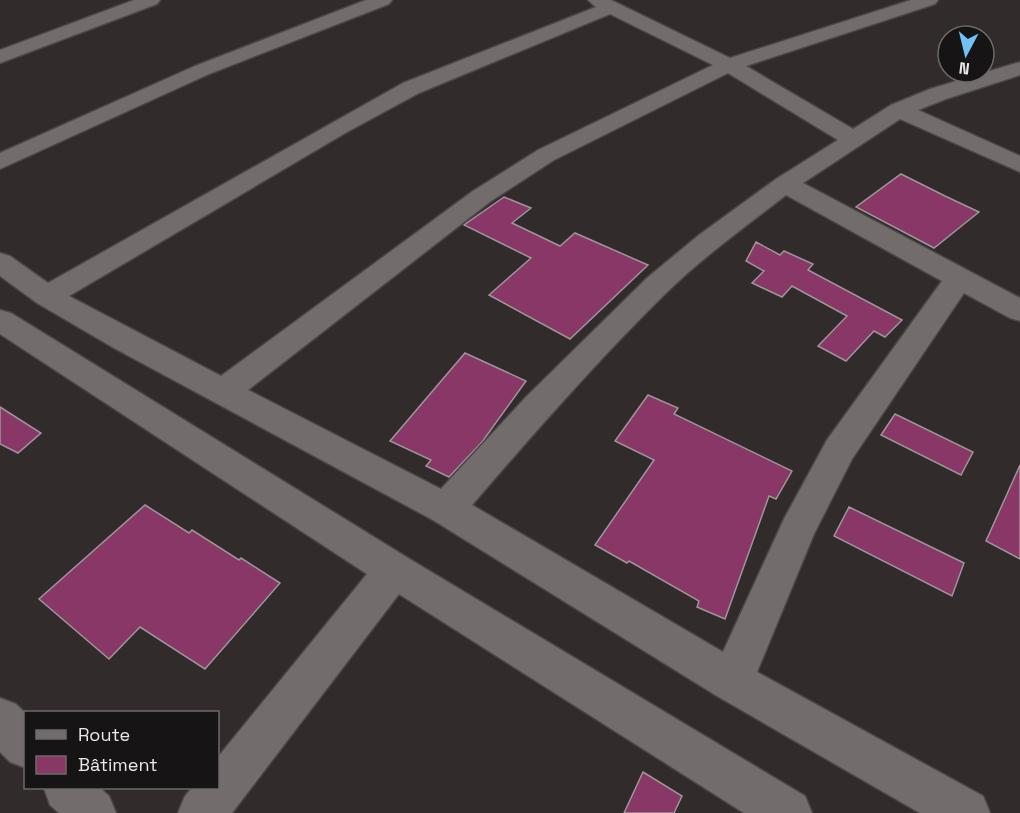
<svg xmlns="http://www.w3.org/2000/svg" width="1020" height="813" viewBox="0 0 1020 813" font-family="'Space Grotesk',sans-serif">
<rect width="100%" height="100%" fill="#312b2b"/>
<g fill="#893766" stroke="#9c9699" stroke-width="1.5">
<path d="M 901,174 L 945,196 L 979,212 L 934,248 L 856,207 Z"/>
<path d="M 504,197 L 531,208 L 512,223 L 560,246 L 575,233 L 648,265 L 570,339 L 489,295 L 531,258 L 464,225 Z"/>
<path d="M 756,242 L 780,255 L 784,251 L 813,264 L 808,270 L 902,320 L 885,337 L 874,331 L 846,361 L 818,346 L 847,316 L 792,286 L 782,297 L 752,283 L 764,271 L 746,261 Z"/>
<path d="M 465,353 L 526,381 L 482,442 L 449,477 L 426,466 L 431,460 L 390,441 Z"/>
<path d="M 648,395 L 678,408 L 674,414 L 792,471 L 776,499 L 769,496 L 725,619 L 697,607 L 699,601 L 629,561 L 627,563 L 595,545 L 654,460 L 615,441 Z"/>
<path d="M 0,407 L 41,433 L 18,453 L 0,444 Z"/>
<path d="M 895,414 L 973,452 L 961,475 L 881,435 Z"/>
<path d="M 1020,465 L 1020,559 L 986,541 Z"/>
<path d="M 145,505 L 189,533 L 192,530 L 239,560 L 241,558 L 280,583 L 205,669 L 140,627 L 109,659 L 39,599 Z"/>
<path d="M 849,507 L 964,563 L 952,596 L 834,536 Z"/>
<path d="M 643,772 L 682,796 L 674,813 L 624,813 Z"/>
</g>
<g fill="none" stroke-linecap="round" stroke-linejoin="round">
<defs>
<g id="street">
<path d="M 134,0 L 160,0 L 157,4 L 0,63 L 0,50 Z"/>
<path d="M 366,0 L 392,0 L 389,4 L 209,74 L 0,169 L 0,153 L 195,66 Z"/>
<path d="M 588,0 L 611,0 L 730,58 L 911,0 L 938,0 L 935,4 L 746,66 L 853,129 L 891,105 L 930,89 L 1020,62 L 1020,75 L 946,99 L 918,110 L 1020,156 L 1020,172 L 900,119 L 803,183 L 1020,298 L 1020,321 L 1010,318 L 964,293 L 852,459 L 814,534 L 757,672 L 983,796 L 990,813 L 920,813 L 717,696 L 433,520 L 114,348 L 37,303 L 0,276 L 0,253 L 10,256 L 48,283 L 403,83 L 596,7 ZM 610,14 L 713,65 L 538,150 L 473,191 L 221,376 L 69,296 L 347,132 L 419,93 ZM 728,73 L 838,140 L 776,179 L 699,235 L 647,278 L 526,397 L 441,489 L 248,390 L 491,201 L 554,160 ZM 786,195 L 942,281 L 827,440 L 784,519 L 723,652 L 472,505 C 534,433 598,360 666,293 C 703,257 746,226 786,195 Z"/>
<path d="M 0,310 L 11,313 L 408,558 L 805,796 L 812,813 L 744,813 L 399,594 L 232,813 L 178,813 L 185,796 L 192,788 L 218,788 L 218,757 L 367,574 L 0,334 Z"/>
<path d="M 0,698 L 16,704 L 26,714 L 26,768 L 10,762 L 0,752 Z"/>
<path d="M 44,788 L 100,788 L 109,796 L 116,813 L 59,813 L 50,805 Z"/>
</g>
</defs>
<use href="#street" stroke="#4b4747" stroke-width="3"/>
<use href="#street" fill="#736c6d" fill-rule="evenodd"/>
</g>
<rect x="24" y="711" width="195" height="78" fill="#171415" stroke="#6c6969" stroke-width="1.5"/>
<rect x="36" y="730" width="30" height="9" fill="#736c6d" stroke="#6c6969" stroke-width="1.5"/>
<text x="78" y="741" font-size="18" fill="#ebe8e8">Route</text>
<rect x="36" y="756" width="30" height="18" fill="#893766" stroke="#6c6969" stroke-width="1.5"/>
<text x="78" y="771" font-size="18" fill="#ebe8e8">Bâtiment</text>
<g transform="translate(966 54) rotate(187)"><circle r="28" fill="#171415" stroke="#6c6969" stroke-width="1.5"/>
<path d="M0-4.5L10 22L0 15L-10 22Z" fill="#71c1f5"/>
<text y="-9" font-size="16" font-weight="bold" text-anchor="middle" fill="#ebe8e8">N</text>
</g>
</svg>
